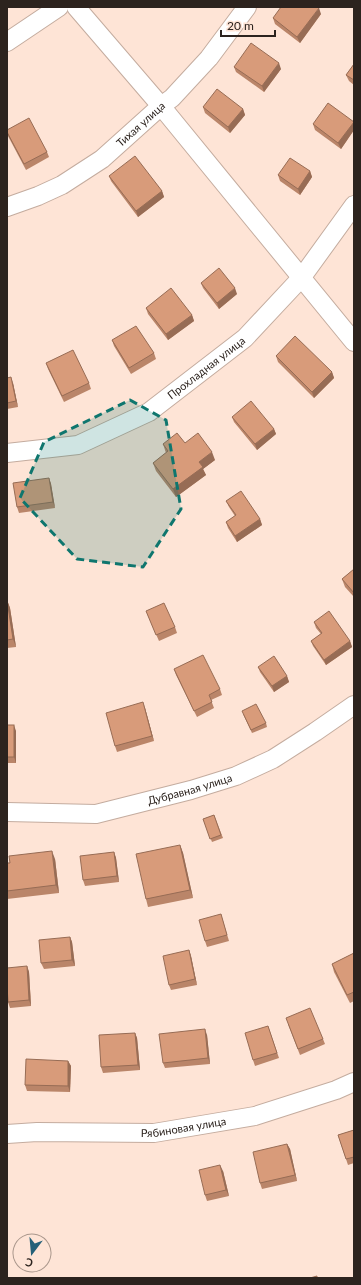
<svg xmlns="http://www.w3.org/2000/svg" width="361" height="1285" viewBox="0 0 361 1285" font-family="Lato,sans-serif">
<rect width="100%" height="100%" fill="#fee4d6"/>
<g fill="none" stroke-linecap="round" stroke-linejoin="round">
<defs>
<g id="minor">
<path d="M 76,7 L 161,106 L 354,342"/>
<path d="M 7,42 L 59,7"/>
<path id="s1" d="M 7,207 L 38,196 L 62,185 L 102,159 L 161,106 L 172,98 L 209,58 L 247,7"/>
<path id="s2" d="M 7,453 L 78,445 L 149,412 L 245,338 L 302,277 L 354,205"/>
<path id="s3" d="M 7,812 L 96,814 L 191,790 L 236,776 L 273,759 L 315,732 L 354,705"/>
<path id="s4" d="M 7,1134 L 37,1132 L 154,1133 L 255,1116 L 336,1090 L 354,1082"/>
</g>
</defs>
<use href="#minor" stroke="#c4ac9f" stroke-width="20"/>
<use href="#minor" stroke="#fff" stroke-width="18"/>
</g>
<g fill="#ba8569">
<path d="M 321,14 L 300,43 L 275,24 L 273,18 Z"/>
<path d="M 354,64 L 354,85 L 349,81 L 346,75 Z"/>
<path d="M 234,67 L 281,69 L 264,92 L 236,72 Z"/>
<path d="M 203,107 L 243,109 L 245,115 L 230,133 L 205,113 Z"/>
<path d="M 354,123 L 354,130 L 341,149 L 315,130 L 313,124 Z"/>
<path d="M 7,130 L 47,152 L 49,157 L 26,170 L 8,136 L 7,133 Z"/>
<path d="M 310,171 L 312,177 L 300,195 L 280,181 L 278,175 Z"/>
<path d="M 109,176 L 162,191 L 164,197 L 138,217 L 111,181 Z"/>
<path d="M 201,283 L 237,294 L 219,309 L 203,288 Z"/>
<path d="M 146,308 L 192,315 L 194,321 L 168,340 L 148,314 Z"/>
<path d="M 112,340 L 154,353 L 156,359 L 131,374 L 114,346 Z"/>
<path d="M 276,356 L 332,372 L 334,378 L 314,398 L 278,362 Z"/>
<path d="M 46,363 L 89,383 L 91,389 L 64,402 L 48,369 Z"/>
<path d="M 7,378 L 13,383 L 18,407 L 7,409 Z"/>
<path d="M 232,417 L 274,429 L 276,434 L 257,450 L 234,422 Z"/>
<path d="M 185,443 L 215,460 L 203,469 L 206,475 L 176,497 L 156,471 L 153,463 L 166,453 L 163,444 Z"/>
<path d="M 49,478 L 51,484 L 55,508 L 19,513 L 17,507 Z"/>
<path d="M 226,501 L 260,519 L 262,525 L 237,542 L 228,528 L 226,522 L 235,516 L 229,507 Z"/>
<path d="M 354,569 L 354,597 L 345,587 L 342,579 Z"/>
<path d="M 7,600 L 10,608 L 16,647 L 7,648 Z"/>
<path d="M 146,611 L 175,627 L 177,633 L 159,641 Z"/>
<path d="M 314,622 L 350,641 L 352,647 L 326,665 L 313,646 L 311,641 L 321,634 L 316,628 Z"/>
<path d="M 258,667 L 287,676 L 289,682 L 274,692 L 260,672 Z"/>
<path d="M 174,669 L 220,689 L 222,695 L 211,700 L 214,708 L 197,717 L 176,675 Z"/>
<path d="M 145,708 L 154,741 L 117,752 L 115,746 Z"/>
<path d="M 243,714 L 266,723 L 267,727 L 252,733 Z"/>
<path d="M 7,725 L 16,731 L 16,763 L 7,763 Z"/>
<path d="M 214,815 L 223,838 L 212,842 L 203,819 Z"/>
<path d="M 180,845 L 183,853 L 193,898 L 148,907 L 146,899 Z"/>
<path d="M 114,852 L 116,858 L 119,882 L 85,886 L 83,880 Z"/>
<path d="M 55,859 L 59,893 L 7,899 L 7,863 Z"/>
<path d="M 221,914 L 229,941 L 207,947 L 205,941 Z"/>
<path d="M 70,937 L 72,942 L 75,966 L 44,969 L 41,963 Z"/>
<path d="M 189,950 L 191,956 L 197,985 L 171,990 L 169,985 Z"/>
<path d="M 354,953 L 354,1001 L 350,1003 L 334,972 L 332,964 Z"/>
<path d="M 27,966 L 29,972 L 31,1006 L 10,1008 L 8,1002 Z"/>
<path d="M 288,1024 L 323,1039 L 325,1044 L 300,1055 Z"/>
<path d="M 268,1026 L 279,1058 L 255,1066 L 253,1060 Z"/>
<path d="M 135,1033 L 137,1038 L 140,1070 L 103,1073 L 101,1067 Z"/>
<path d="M 207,1035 L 210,1064 L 165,1068 L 163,1063 Z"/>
<path d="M 68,1061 L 71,1066 L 70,1092 L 27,1091 L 25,1085 Z"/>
<path d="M 354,1130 L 354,1163 L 348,1165 L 338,1135 Z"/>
<path d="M 287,1144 L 290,1149 L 297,1181 L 262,1189 L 260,1183 Z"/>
<path d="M 223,1171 L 229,1196 L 207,1201 L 205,1195 Z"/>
</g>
<g fill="#976c55">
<path d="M 319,8 L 321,14 L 300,43 L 297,37 Z"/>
<path d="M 279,63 L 281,69 L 264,92 L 262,86 Z"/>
<path d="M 243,109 L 245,115 L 230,133 L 228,127 Z"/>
<path d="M 354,122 L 354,130 L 341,149 L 338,143 Z"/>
<path d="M 310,171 L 312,177 L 300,195 L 298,189 Z"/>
<path d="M 162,191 L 164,197 L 138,217 L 136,211 Z"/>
<path d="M 235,288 L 237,294 L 219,309 L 217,303 Z"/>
<path d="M 192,315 L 194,321 L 168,340 L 166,334 Z"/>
<path d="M 332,372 L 334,378 L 314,398 L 312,392 Z"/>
<path d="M 11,377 L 13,383 L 18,407 L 16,401 Z"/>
<path d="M 274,429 L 276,434 L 257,450 L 255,444 Z"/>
<path d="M 212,452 L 215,460 L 203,469 L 206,475 L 176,497 L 173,489 L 199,462 Z"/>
<path d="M 49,478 L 51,484 L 55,508 L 53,502 Z"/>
<path d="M 260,519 L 262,525 L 237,542 L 235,536 Z"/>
<path d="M 7,600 L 10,608 L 16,647 L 13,639 Z"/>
<path d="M 350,641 L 352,647 L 326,665 L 324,660 Z"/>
<path d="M 287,676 L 289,682 L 274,692 L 272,686 Z"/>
<path d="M 143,702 L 145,708 L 154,741 L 152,736 Z"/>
<path d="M 14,725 L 16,731 L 16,763 L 14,757 Z"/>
<path d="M 180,845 L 183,853 L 193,898 L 190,890 Z"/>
<path d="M 52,851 L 55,859 L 59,893 L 56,885 Z"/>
<path d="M 114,852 L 116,858 L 119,882 L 117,876 Z"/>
<path d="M 70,937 L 72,942 L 75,966 L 72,960 Z"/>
<path d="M 189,950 L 191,956 L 197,985 L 195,979 Z"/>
<path d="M 27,966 L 29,972 L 31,1006 L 29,1000 Z"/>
<path d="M 205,1029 L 207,1035 L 210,1064 L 208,1058 Z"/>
<path d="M 135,1033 L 137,1038 L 140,1070 L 138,1065 Z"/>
<path d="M 68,1061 L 71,1066 L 70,1092 L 68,1086 Z"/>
<path d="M 287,1144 L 290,1149 L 297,1181 L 295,1175 Z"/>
<path d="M 220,1165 L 223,1171 L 229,1196 L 226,1190 Z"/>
</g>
<g fill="#d89b7a" stroke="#976c55">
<path d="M 281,7 L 318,7 L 319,8 L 297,37 L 273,18 Z"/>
<path d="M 251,43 L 279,63 L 262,86 L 234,67 Z"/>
<path d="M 354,64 L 354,80 L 346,75 Z"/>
<path d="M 217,89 L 243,109 L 228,127 L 203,107 Z"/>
<path d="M 328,103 L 354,122 L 338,143 L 313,124 Z"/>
<path d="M 29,118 L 47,152 L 24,164 L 7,132 L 7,130 Z"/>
<path d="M 135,156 L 162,191 L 136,211 L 109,176 Z"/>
<path d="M 290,158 L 310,171 L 298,189 L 278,175 Z"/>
<path d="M 219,268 L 235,288 L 217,303 L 201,283 Z"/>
<path d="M 171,288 L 192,315 L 166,334 L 146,308 Z"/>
<path d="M 136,326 L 154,353 L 129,368 L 112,340 Z"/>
<path d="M 295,336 L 332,372 L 312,392 L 276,356 Z"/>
<path d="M 73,350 L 89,383 L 62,396 L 46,363 Z"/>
<path d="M 11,377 L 16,401 L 7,403 L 7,378 Z"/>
<path d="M 251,401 L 274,429 L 255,444 L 232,417 Z"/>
<path d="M 177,433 L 185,443 L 198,433 L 212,452 L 199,462 L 203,467 L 173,489 L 153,463 L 168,451 L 163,444 Z"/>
<path d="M 49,478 L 53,502 L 17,507 L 13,483 Z"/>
<path d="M 241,491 L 260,519 L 235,536 L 226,522 L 236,515 L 226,501 Z"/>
<path d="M 354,569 L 354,593 L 342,579 Z"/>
<path d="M 7,600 L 13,639 L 7,640 Z"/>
<path d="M 164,603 L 175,627 L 156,635 L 146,611 Z"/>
<path d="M 329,611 L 350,641 L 324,660 L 311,641 L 322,633 L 314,622 Z"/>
<path d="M 203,655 L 220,689 L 209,695 L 212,702 L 194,711 L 174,669 Z"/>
<path d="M 274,656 L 287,676 L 272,686 L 258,667 Z"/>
<path d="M 143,702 L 152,736 L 115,746 L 106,713 Z"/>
<path d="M 256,704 L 266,723 L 251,730 L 242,711 Z"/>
<rect x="7" y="725" width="7" height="32"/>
<path d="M 214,815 L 221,835 L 210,839 L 203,819 Z"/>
<path d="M 180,845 L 190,890 L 146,899 L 136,854 Z"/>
<path d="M 52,851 L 56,885 L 7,891 L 7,863 L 10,863 L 9,856 Z"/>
<path d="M 114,852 L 117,876 L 83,880 L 80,856 Z"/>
<path d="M 221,914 L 227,935 L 205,941 L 199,920 Z"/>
<path d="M 70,937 L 72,960 L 41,963 L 39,940 Z"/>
<path d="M 189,950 L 195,979 L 169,985 L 163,956 Z"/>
<path d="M 354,953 L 354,992 L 347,995 L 332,964 Z"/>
<path d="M 27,966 L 29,1000 L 8,1002 L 7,986 L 7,968 Z"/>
<path d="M 310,1008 L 323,1039 L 298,1049 L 286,1018 Z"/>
<path d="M 268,1026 L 277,1053 L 253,1060 L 245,1033 Z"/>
<path d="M 205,1029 L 208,1058 L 163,1063 L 159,1034 Z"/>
<path d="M 135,1033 L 138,1065 L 101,1067 L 99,1035 Z"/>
<path d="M 26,1059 L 68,1061 L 68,1086 L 25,1085 Z"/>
<path d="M 354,1130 L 354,1157 L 346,1159 L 338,1135 Z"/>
<path d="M 287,1144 L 295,1175 L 260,1183 L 253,1152 Z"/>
<path d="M 220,1165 L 226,1190 L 205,1195 L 199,1170 Z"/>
<path d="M 317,1276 L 317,1278 L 310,1278 Z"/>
</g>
<path fill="#0f766e" fill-opacity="0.2" stroke="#0f766e" stroke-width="3" stroke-dasharray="8 5" stroke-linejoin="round" d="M 130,400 L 166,420 L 181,509 L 143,567 L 77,559 L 20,498 L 44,442 Z"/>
<g text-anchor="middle" stroke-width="3" stroke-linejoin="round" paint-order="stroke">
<g font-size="11" fill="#2c231e" stroke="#fee4d6">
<text dy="4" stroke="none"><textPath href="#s1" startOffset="159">Тихая улица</textPath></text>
<text dy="4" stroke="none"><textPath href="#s2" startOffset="222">Прохладная улица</textPath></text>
<text dy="4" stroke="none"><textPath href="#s3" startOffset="186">Дубравная улица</textPath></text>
<text dy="4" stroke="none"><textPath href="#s4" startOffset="177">Рябиновая улица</textPath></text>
</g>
</g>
<rect width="361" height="1285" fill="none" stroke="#2c231e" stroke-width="16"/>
<g transform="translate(32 1253) rotate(196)"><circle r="19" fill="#fee4d6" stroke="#aa978c"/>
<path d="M0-3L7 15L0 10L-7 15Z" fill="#256078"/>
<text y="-6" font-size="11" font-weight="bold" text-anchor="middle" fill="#2c231e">С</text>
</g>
<path d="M221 30v6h54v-6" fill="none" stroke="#2c231e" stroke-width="2"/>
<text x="227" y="30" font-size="12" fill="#2c231e" stroke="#fee4d6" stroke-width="3" paint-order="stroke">20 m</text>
</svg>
